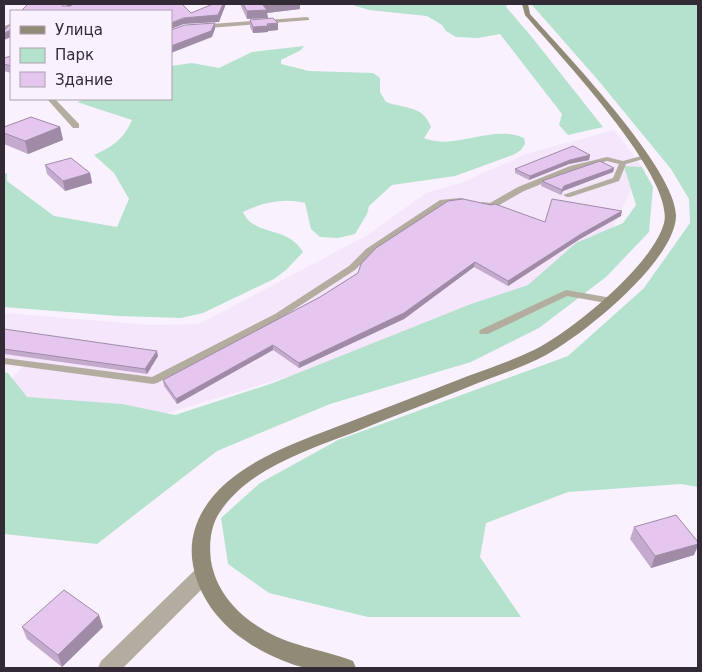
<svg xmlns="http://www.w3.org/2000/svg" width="702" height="672" viewBox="0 0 702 672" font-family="'DejaVu Sans',sans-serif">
<rect width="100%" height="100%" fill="#f9f1fd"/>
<path fill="#f5e6fc" d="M 614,130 L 642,167 L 607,240 L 558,293 L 310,370 L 144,420 L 4,399 L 4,388 L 24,365 L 4,362 L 4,313 L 150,325 L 199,324 L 366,236 L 426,193 L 458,184 L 526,154 Z"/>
<g fill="#b4e2cc">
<path d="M 349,4 L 508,4 L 506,6 L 507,8 L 531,36 L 603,127 L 568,135 L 559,125 L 562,114 L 500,34 L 478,38 L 456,37 L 446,31 L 442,25 L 427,16 L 369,10 Z"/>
<path d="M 533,4 L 698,4 L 698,487 L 681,484 L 568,492 L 486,523 L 480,557 L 521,617 L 368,617 L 269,593 L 228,564 L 221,518 L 260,483 L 338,440 L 568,356 L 644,288 L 690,223 L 689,199 L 671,169 L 598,80 L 532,5 Z"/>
<path d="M 304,46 L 301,50 L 281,60 L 281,64 L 309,71 L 373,73 L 380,78 L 380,92 L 386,102 C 405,109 423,105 431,127 L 424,138 C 456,151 491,124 524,138 L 525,144 L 521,150 L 513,155 L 455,176 L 392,185 L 369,206 L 367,214 L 355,234 L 338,238 L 320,237 L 311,229 L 305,203 C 284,198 263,202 243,212 C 254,237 287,225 303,252 L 286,270 L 274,279 L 203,313 L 181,318 L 119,316 L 4,307 L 4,174 L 7,173 L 7,181 L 54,216 L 117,227 L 129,199 L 114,173 L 94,155 C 112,147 124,139 132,120 L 77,102 L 86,99 L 171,99 L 171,66 L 192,63 L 219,68 L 252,52 Z"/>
<path d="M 624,166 L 642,167 L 653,187 L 649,232 L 606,277 L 539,328 L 471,362 L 330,404 L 217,451 L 97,544 L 4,534 L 4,372 L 8,373 L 27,397 L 122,404 L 175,415 L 273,383 L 471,304 L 528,285 L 576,243 L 623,223 L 636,205 Z"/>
</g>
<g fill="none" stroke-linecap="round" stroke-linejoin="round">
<g fill="#b2ad9f" fill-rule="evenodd">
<path d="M 645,155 L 647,156 L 647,158 L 626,164 L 619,181 L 570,197 L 567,197 L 563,195 L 613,178 L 619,164 L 607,161 L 576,170 L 524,191 L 494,208 L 482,206 L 478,204 L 482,202 L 490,203 L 518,187 L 570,166 L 607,157 L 623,161 Z"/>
<path d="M 460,198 L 463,198 L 463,202 L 445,204 L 372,253 L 355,270 L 281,318 L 157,383 L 153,384 L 4,364 L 4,358 L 152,377 L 275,314 L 349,266 L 366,249 L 440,200 Z"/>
<path d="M 566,290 L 612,298 L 617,301 L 612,304 L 567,296 L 488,334 L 480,334 L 479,332 L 480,330 Z"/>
</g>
<g fill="#b2ad9f" fill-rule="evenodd">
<path d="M 307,17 L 309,18 L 309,20 L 185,30 L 171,35 L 171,31 L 184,26 Z"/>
<path d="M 11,24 L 11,28 L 4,30 L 4,26 Z"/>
<path d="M 47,99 L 55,99 L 79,124 L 79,128 L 73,128 Z"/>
<path d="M 204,566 L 211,568 L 214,574 L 211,580 L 123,668 L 98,668 L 101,661 L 197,568 Z"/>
</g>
<g fill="#918a77" fill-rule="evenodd">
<path d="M 67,4 L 73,4 L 71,11 L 65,11 Z"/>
<path d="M 522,4 L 528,4 L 530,14 C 563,51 677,170 676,216 C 675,261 583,335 546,355 C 524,367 500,374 478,383 C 437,400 396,415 355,432 C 308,450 246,469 218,515 C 210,529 209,546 211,561 C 216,590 235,612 259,627 C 288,646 321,649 353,661 L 356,668 C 341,669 322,671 307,668 C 288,665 259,651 243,639 C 218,622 198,595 193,565 C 187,533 202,504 226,483 C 256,457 294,443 331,429 C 377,411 423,394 468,376 C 490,368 513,360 534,350 C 572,331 653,265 664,223 C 676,177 556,52 525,15 Z"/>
</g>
</g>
<g fill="#c4aacd">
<path d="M 240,4 L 300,4 L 300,9 L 267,13 L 268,18 L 247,19 Z"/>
<path d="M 250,20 L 278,23 L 278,30 L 268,31 L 268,32 L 253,33 L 250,27 Z"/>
<path d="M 11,56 L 11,73 L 4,71 L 4,58 Z"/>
<path d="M 4,127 L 60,127 L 63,140 L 28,154 L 4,144 Z"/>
<path d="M 590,155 L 589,160 L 569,164 L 529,180 L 515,173 L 515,169 Z"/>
<path d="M 45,165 L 90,173 L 92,183 L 65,191 L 47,174 Z"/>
<path d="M 614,168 L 613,172 L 563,191 L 561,195 L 541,186 L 542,181 Z"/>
<path d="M 621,216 L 580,239 L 508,286 L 474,267 L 404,319 L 299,368 L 273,350 L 177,404 L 164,386 L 163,380 L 545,222 Z"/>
<path d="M 4,329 L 158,356 L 147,374 L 4,354 Z"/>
<path d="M 634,527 L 694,555 L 651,568 L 630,539 Z"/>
<path d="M 22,627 L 103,627 L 62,667 L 27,639 Z"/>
</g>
<g fill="#a08ba7">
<path d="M 223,4 L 226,4 L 219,22 L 184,24 L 171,29 L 171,23 Z"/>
<path d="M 276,4 L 300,4 L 300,9 L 267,13 L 268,18 L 247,19 L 247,11 L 263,5 Z"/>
<path d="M 215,23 L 215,29 L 212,37 L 171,53 L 171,46 Z"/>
<path d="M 278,23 L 278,30 L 268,31 L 268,32 L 253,33 L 253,27 Z"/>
<path d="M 11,30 L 11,37 L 4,40 L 4,33 Z"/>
<path d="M 60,127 L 63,140 L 28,154 L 25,141 Z"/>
<path d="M 590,155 L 589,160 L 569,164 L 529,180 L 530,176 L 570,160 Z"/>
<path d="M 614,168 L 613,172 L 563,191 L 561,195 L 562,190 L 564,186 Z"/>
<path d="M 90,173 L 92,183 L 65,191 L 63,181 Z"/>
<path d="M 622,211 L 621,216 L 580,239 L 508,286 L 508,281 L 581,234 Z"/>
<path d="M 475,262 L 474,267 L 404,319 L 299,368 L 299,363 Z"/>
<path d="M 273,345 L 273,350 L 177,404 L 176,399 Z"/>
<path d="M 157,351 L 158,356 L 147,374 L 145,369 Z"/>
<path d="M 698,544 L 698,546 L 694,555 L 651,568 L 655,556 Z"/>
<path d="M 99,615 L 103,627 L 62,667 L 58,655 Z"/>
</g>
<g fill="#e4c6ee" stroke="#a08ba7">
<path d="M 28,4 L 63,4 L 62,6 L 71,6 L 72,4 L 182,4 L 191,13 L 213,4 L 223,4 L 218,15 L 183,18 L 171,23 L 171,11 L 21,11 Z"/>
<path d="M 243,4 L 276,4 L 263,5 L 267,10 L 247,11 Z"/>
<path d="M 273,18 L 278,23 L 267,24 L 268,26 L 253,27 L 250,20 Z"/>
<path d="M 11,23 L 11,30 L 4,33 L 4,31 Z"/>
<path d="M 215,23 L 211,31 L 171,46 L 171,30 L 185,25 Z"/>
<path d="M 11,56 L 11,66 L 4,64 L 4,58 Z"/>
<path d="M 31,117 L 60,127 L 25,141 L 4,133 L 4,127 Z"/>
<path d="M 573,146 L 590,155 L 570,160 L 530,176 L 515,169 Z"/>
<path d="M 71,158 L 90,173 L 63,181 L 45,165 Z"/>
<path d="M 600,161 L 614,168 L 564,186 L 562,190 L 542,181 Z"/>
<path d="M 463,199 L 491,205 L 495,204 L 545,222 L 552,199 L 622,211 L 581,234 L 508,281 L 475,262 L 404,313 L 299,363 L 273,345 L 176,399 L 163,380 L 320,297 L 358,273 L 361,264 L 376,248 L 448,201 Z"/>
<path d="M 4,329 L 157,351 L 145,369 L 4,349 Z"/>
<path d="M 676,515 L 698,542 L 698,544 L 655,556 L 634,527 Z"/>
<path d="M 64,590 L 99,615 L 58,655 L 22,627 Z"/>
</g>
<rect width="702" height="672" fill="none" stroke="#322b35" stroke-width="10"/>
<rect x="10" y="10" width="162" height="90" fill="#f9f1fd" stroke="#a9a2ad"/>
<rect x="20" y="26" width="25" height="8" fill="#918a77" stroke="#a9a2ad"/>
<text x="55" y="35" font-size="15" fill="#322b35">Улица</text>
<rect x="20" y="48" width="25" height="15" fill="#b4e2cc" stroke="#a9a2ad"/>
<text x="55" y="60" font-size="15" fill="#322b35">Парк</text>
<rect x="20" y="72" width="25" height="15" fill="#e4c6ee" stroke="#a9a2ad"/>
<text x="55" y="85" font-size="15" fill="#322b35">Здание</text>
</svg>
